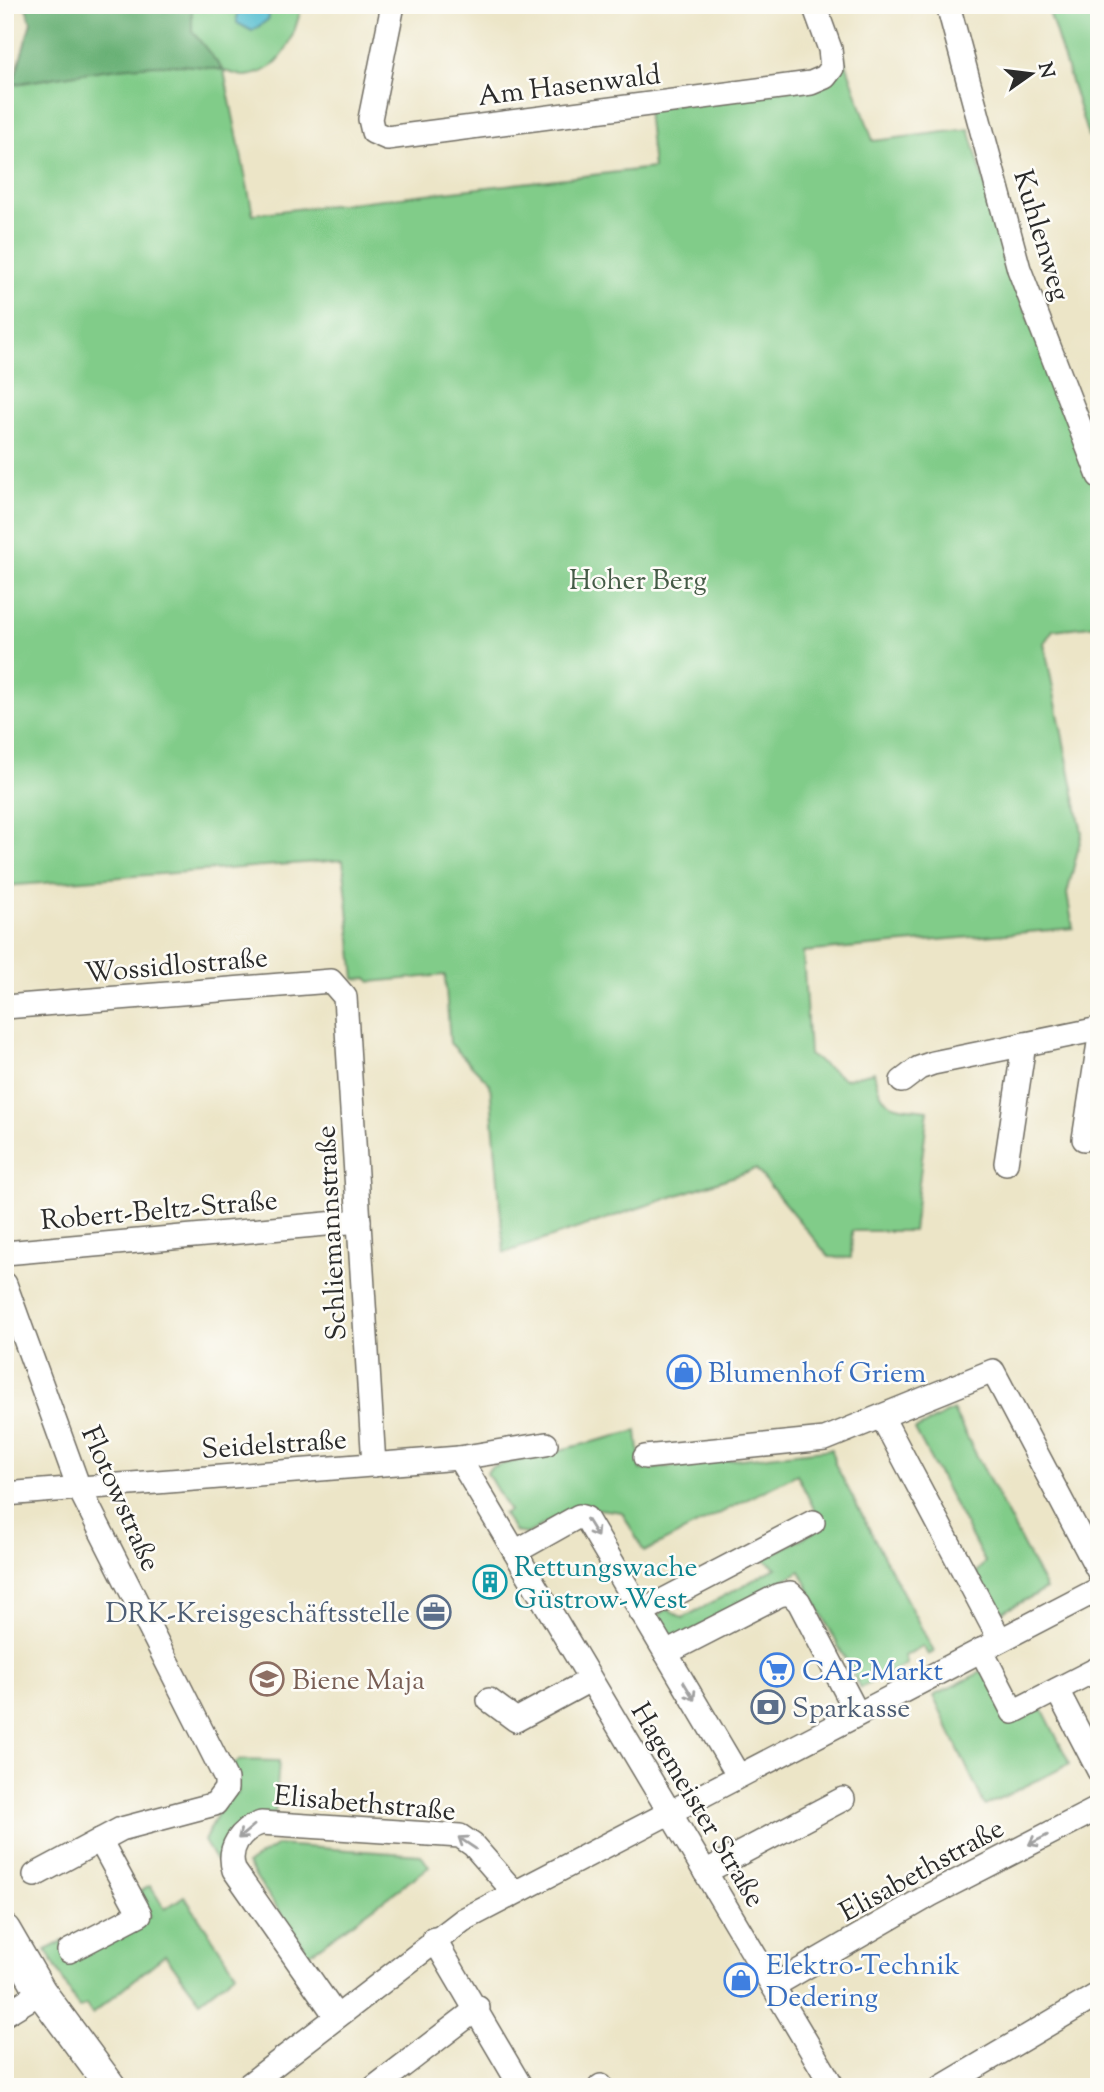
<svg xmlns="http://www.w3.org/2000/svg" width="1104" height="2092" viewBox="0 0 1104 2092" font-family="'Sorts Mill Goudy',serif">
<rect width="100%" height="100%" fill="#fdfcf7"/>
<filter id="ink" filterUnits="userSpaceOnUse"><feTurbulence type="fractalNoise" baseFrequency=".0143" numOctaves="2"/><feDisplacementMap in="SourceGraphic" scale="14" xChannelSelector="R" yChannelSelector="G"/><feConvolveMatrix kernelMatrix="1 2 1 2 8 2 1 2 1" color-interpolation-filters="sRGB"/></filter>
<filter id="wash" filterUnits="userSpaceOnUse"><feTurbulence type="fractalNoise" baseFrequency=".00686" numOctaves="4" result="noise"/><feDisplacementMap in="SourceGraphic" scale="28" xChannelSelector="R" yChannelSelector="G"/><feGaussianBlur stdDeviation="1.57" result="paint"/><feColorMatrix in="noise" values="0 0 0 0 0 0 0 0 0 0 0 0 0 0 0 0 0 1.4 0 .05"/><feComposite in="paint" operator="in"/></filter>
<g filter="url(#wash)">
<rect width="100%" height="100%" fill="#ece5c7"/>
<g fill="#81cc89" stroke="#567c5a" stroke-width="2">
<path d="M 192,5 L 302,5 C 294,36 284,73 245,76 C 238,76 230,72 224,71 L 253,214 L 653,168 L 647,109 L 837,74 L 844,57 L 873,141 L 969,129 L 1009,268 L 1099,500 L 1099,625 L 1053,630 L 1044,643 L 1082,833 L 1067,894 L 1073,928 L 803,952 L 809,1055 L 845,1079 L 874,1072 C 881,1110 894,1106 928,1110 L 913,1231 L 852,1231 L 851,1258 L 829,1257 L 756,1169 L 504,1253 L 490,1084 L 450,1043 L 445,975 L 371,982 L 367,978 L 355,979 L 343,860 L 5,886 L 5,86 C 75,75 153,55 222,70 L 192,31 Z"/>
<path d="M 1047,5 L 1099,5 L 1099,134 L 1088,136 Z"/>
<path d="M 953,1410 L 1046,1589 L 997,1615 L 976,1573 L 985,1562 L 915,1430 Z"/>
<path d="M 637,1431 L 641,1470 L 832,1449 L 834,1462 L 934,1652 L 928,1655 L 923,1646 L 904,1656 L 907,1664 L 860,1688 L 800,1571 L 679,1638 L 662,1635 L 657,1626 L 660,1614 L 668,1609 L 683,1618 L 776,1568 L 763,1559 L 823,1527 L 797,1474 L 644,1552 L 622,1512 L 575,1506 L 527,1534 L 515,1532 L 503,1514 L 509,1511 L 487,1473 L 491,1467 Z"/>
<path d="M 981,1672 L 986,1674 L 1010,1724 L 1042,1708 L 1070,1764 L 985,1806 L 933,1696 Z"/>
<path d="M 240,1760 L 279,1761 L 275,1815 L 216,1861 L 204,1841 L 217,1815 L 232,1794 L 238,1794 L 238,1779 L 232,1765 Z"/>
<path d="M 277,1845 L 421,1855 L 429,1867 L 309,1954 L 247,1864 Z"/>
<path d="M 150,1886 L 165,1909 L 184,1896 L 236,1973 L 200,2001 L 165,1955 L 92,2014 L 86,2005 L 79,2009 L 46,1950 L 63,1941 L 71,1955 L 150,1916 L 138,1893 Z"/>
</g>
<path fill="#68b075" stroke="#4a6e50" stroke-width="2" d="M 25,5 L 192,5 L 192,31 L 223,70 C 156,56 81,74 13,84 L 31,22 Z"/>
<path fill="#53bdcf" stroke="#3f747d" stroke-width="2" d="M 268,5 L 269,19 L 252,31 L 237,23 L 237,5 Z"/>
</g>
<g filter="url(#ink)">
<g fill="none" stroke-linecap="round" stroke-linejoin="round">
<defs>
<g id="minor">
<path d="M 393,5 L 370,119 L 373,132 L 387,138 L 811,83 L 825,77 L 832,68 L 830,49 L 814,5"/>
<path d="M 948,5 L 1019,269 L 1099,476"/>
<path d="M 5,1007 L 331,981 L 345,997 L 374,1465"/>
<path d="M 902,1081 L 919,1068 L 933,1063 L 1099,1029"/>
<path d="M 1084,1139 L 1099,1043"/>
<path d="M 1006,1163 L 1024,1044"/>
<path d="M 5,1253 L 359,1221"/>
<path d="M 5,1284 L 79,1488 L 226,1779 L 226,1789 L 215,1804 L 121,1829 L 35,1875"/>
<path d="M 882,1417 L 1000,1640"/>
<path d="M 645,1457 L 825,1439 L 993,1371 L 1099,1572"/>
<path d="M 459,1458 L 833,2087"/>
<path d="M 5,1494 L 459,1458 L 546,1444"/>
<path d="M 515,1552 L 579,1516 L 586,1518 L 738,1775"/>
<path d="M 641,1612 L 813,1522"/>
<path d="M 981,1650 L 1013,1712 L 1099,1668"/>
<path d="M 666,1653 L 779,1595 L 790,1593 L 799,1602 L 857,1713"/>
<path d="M 1057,1690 L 1099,1771"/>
<path d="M 489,1700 L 516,1720 L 590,1680"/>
<path d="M 705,1872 L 843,1799"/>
<path d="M 434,1939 L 521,2087"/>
<path d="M 69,1951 L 140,1914 L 100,1840"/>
<path d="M 773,1986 L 930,1895 L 1099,1808"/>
<path d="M 5,2014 L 41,1992"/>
<path d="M 336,2016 L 234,1870 C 227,1848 240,1830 261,1823 L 460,1836 L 473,1845 L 514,1892"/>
<path d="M 246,2087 L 463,1920 L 1099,1589"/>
<path d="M 375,2087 L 478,2008"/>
<path d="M 600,2087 L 601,2086"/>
<path d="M 942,2087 L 1099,1994"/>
</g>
<path id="major" d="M 5,1930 L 41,1992 L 111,2087"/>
</defs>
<use href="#minor" stroke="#6f6c62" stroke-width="26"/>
<use href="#major" stroke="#6f6c62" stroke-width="33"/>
<use href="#minor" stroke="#fff" stroke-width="23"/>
<use href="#major" stroke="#fff" stroke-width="30"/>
</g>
<defs><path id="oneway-shaft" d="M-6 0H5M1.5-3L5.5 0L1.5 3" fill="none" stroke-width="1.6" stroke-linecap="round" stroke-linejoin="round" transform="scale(1.75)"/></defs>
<g stroke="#a0a0a0">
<use href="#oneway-shaft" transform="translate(592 1528) rotate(58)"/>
<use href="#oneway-shaft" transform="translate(689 1691) rotate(59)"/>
<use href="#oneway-shaft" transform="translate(246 1832) rotate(140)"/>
<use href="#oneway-shaft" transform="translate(1038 1840) rotate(153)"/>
<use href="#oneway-shaft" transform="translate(467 1843) rotate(-146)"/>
</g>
</g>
<defs>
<symbol id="shop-ring" viewBox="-11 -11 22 22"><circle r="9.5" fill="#fdfcf7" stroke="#3f7fe0" stroke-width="1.5"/><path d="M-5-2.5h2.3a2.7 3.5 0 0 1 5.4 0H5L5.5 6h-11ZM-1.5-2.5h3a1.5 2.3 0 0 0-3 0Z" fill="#3f7fe0"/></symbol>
<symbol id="building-ring" viewBox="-11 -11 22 22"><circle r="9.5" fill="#fdfcf7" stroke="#0f9aa8" stroke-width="1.5"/><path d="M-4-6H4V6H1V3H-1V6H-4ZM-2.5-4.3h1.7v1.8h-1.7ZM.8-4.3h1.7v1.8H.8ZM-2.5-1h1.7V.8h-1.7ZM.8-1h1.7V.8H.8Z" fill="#0f9aa8"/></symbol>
<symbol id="office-ring" viewBox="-11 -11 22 22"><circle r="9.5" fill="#fdfcf7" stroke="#5c6f8a" stroke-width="1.5"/><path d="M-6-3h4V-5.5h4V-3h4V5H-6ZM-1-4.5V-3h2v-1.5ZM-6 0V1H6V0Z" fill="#5c6f8a"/></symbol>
<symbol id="supermarket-ring" viewBox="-11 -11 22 22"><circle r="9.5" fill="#fdfcf7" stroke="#3f7fe0" stroke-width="1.5"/><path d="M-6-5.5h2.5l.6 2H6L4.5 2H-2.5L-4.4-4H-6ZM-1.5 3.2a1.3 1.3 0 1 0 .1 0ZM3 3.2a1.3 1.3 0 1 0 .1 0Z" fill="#3f7fe0"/></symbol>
<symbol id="school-ring" viewBox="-11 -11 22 22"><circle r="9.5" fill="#fdfcf7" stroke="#8d6e63" stroke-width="1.5"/><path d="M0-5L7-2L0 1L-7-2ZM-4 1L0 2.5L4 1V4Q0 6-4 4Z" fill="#8d6e63"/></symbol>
<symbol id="bank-ring" viewBox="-11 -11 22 22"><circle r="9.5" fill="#fdfcf7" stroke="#5c6f8a" stroke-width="1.5"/><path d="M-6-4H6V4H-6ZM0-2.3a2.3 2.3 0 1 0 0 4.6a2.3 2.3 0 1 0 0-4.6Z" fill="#5c6f8a"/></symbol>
</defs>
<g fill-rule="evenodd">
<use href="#shop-ring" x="665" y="1353" width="38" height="38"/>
<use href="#building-ring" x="471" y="1563" width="38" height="38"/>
<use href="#office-ring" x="415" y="1593" width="38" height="38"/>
<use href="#supermarket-ring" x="758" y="1651" width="38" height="38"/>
<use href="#school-ring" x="248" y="1660" width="38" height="38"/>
<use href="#bank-ring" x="749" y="1688" width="38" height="38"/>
<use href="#shop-ring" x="722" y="1961" width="38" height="38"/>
</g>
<g text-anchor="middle" stroke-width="5" stroke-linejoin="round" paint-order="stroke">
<g font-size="28" fill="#2b2b2b" stroke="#fdfcf7">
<text transform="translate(569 84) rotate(-7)" y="10">Am Hasenwald</text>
<text transform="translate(1043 235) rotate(73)" y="10">Kuhlenweg</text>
<text transform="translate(176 964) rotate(-5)" y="10">Wossidlostraße</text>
<text transform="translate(159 1209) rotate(-5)" y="10">Robert-Beltz-Straße</text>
<text transform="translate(330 1233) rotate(-93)" y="10">Schliemannstraße</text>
<text transform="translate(274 1443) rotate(-4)" y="10">Seidelstraße</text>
<text transform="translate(122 1498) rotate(66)" y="10">Flotowstraße</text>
<text transform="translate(365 1802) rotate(5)" y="10">Elisabethstraße</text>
<text transform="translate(699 1804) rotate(59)" y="10">Hagemeister Straße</text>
<text transform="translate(921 1869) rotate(-29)" y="10">Elisabethstraße</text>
</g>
<g font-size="28" fill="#455b47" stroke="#fdfcf7">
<text x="638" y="589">Hoher Berg</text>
</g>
<g font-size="28" fill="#366cbe" stroke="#fdfcf7" text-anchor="start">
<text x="708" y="1382">Blumenhof Griem</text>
<text x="802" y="1680">CAP-Markt</text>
<text x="766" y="1974">Elektro-Technik<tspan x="766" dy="32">Dedering</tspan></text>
</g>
<g font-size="28" fill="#0d838f" stroke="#fdfcf7" text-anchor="start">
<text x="514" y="1576">Rettungswache<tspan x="514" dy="32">Güstrow-West</tspan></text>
</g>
<g font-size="28" fill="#4e5e75" stroke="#fdfcf7" text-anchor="end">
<text x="410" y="1622">DRK-Kreisgeschäftsstelle</text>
<text x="792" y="1717" text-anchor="start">Sparkasse</text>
</g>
<g font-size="28" fill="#785e54" stroke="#fdfcf7" text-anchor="start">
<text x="292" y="1689">Biene Maja</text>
</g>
</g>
<rect width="1104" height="2092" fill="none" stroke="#fdfcf7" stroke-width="28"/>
<g transform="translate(1031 74) rotate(76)" stroke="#fdfcf7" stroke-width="5" paint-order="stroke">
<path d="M0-5L12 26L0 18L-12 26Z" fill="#2b2b2b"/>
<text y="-10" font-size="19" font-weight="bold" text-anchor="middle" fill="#2b2b2b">N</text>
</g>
</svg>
